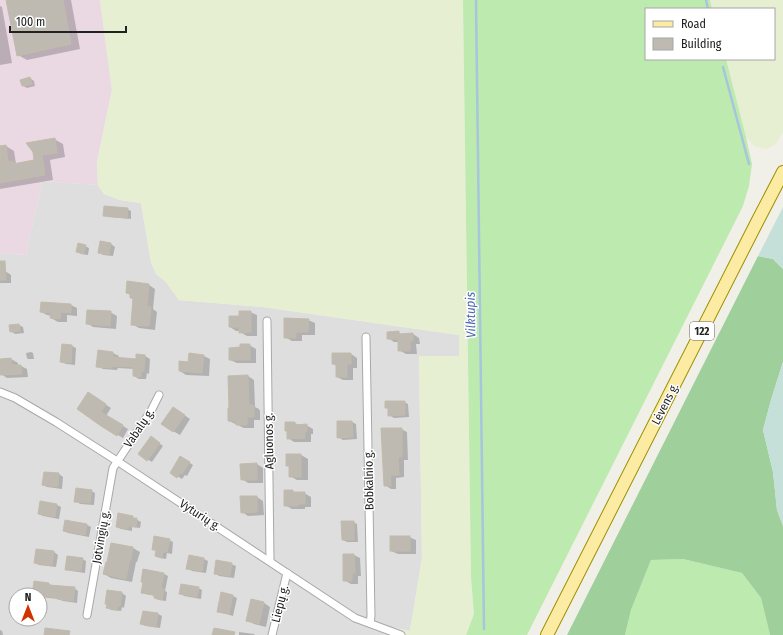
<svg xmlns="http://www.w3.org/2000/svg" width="783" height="635" viewBox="0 0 783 635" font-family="'Fira Sans Condensed',sans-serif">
<rect width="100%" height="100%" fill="#f1f0e8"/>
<path fill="#dfdede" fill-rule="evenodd" d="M 42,181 L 98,185 L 104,194 L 120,200 L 141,203 L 151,262 L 156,274 L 166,282 L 179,300 L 263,307 L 459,335 L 459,356 L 419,356 L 422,558 L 410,631 L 374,624 L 401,635 L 0,635 L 0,253 L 26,255 ZM 16,595 L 40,595 L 40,619 L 16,619 Z"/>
<path fill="#ead9e3" d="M 0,0 L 100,0 L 112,90 L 97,162 L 98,185 L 42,181 L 26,255 L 0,253 Z"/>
<g fill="#e7efd3">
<path d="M 100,0 L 463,0 L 471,577 L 474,614 L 466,635 L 401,635 L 370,623 L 410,631 L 422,558 L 419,356 L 459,356 L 459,335 L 263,307 L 179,300 L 166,282 L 156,274 L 151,262 L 141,203 L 120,200 L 104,194 L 98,185 L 97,162 L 112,90 Z"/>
<path d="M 710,0 L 783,0 L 783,132 L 776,144 L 767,149 L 755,147 L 746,137 L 726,59 L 774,59 L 774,9 L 712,9 Z"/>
</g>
<g fill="#bdeaae">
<path d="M 463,0 L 710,0 L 712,9 L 646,9 L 646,59 L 726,59 L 746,137 L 752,164 L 749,186 L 743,206 L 527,635 L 466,635 L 474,614 L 471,577 Z"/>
<path d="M 683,559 L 742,573 L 761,598 L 770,635 L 625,635 L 631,610 L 651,560 Z"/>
</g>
<path fill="#9fd09c" d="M 758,256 L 773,259 L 783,269 L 783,362 L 771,400 L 763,430 L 773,472 L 777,510 L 783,526 L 783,635 L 770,635 L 761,598 L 742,573 L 683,559 L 651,560 L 631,610 L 625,635 L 567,635 Z"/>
<g fill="#c5dfd9">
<path d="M 783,207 L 783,269 L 773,259 L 758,256 Z"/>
<path d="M 783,362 L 783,526 L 777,510 L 773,472 L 763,430 L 771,400 Z"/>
</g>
<g fill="#0003">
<path d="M 7,0 L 71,0 L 80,49 L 27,60 L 18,55 Z"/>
<path d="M 0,6 L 2,7 L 12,63 L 0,65 Z"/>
<path d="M 30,78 L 34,81 L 35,86 L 27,88 L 23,86 Z"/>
<path d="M 54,139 L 63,144 L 65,157 L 50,160 L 53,180 L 0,189 L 0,147 L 6,146 L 14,151 L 16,164 L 36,161 Z"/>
<path d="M 127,209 L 131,211 L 131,219 L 108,217 L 104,215 Z"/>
<path d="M 101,242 L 111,244 L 115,247 L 113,256 L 103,255 L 99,252 Z"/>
<path d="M 85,246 L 89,248 L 88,255 L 81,254 L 77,251 Z"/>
<path d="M 0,271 L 5,271 L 11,275 L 11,283 L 0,283 Z"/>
<path d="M 149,285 L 155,289 L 153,309 L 157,312 L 155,330 L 139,328 L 132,324 L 134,300 L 131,298 L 131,295 L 127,293 Z"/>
<path d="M 71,305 L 77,308 L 77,316 L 67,315 L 67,322 L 58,322 L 51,318 L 52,316 L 47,315 L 41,312 Z"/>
<path d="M 110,312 L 117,316 L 116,329 L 93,327 L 87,323 Z"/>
<path d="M 250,312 L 257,315 L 257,336 L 247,336 L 240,332 L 240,331 L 236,331 L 230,327 L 240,317 Z"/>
<path d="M 308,320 L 315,323 L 315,335 L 302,335 L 302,341 L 292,341 L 285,337 Z"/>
<path d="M 19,325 L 23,327 L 24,333 L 15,334 L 11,331 L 11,326 Z"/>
<path d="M 398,332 L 403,335 L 413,334 L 419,338 L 420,344 L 416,344 L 417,354 L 406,354 L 399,350 L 399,342 L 394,342 L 388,338 Z"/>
<path d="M 249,345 L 256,349 L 256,363 L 237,363 L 230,360 L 241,348 Z"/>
<path d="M 72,346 L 76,348 L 75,365 L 66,364 L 61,362 Z"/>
<path d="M 98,351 L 113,353 L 119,356 L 118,359 L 137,360 L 145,356 L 150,359 L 149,374 L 147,373 L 146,379 L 139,379 L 134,376 L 134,369 L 118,368 L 117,370 L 103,369 L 97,366 Z"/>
<path d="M 31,352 L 33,353 L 34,359 L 28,359 L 27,358 L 26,353 Z"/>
<path d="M 351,354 L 357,358 L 357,368 L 353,368 L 353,380 L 343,380 L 337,377 L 337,366 L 333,364 Z"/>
<path d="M 204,356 L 210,359 L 209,376 L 186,375 L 180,371 Z"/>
<path d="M 11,359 L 18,363 L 18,366 L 21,366 L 27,369 L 28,377 L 7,378 L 1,374 L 0,360 Z"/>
<path d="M 248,376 L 254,380 L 255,407 L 259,409 L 260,411 L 260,420 L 254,420 L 254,428 L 244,428 L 229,421 Z"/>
<path d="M 94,397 L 111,408 L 106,416 L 128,429 L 123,438 L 101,425 Z"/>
<path d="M 404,402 L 408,404 L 409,417 L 394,418 L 389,415 L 389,409 L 386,407 Z"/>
<path d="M 180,412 L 190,419 L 180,435 L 173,431 Z"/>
<path d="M 352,422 L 356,424 L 357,439 L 343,440 L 338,437 Z"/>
<path d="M 286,423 L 295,423 L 300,426 L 306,425 L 313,429 L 313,434 L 311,434 L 311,442 L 294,442 L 288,438 L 288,432 L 286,430 Z"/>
<path d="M 401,429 L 407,432 L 408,460 L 404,460 L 404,477 L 396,478 L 396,489 L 391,489 L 385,485 Z"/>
<path d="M 155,440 L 163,446 L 152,462 L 139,454 Z"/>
<path d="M 287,455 L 301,455 L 308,459 L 308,480 L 297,480 L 290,476 L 290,467 L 287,465 Z"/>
<path d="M 181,457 L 193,465 L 187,476 L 185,475 L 182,479 L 171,472 Z"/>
<path d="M 257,464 L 263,468 L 263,483 L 248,483 L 242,479 Z"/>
<path d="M 44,473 L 59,474 L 63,477 L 62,489 L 47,487 L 43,485 Z"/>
<path d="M 91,491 L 95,493 L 94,505 L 80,504 L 76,501 Z"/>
<path d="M 292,491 L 295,493 L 304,493 L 311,497 L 311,507 L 305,507 L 305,509 L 292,509 L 285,505 Z"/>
<path d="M 257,497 L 263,501 L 264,515 L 248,516 L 242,512 Z"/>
<path d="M 41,502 L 57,505 L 61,507 L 59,519 L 43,516 L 39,514 Z"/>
<path d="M 132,517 L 141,522 L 140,528 L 132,527 L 132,531 L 121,529 L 117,527 Z"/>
<path d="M 66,521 L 87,525 L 91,527 L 89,537 L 68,533 L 64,531 Z"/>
<path d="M 353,522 L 357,524 L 358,542 L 347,542 L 343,540 Z"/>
<path d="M 409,537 L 416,540 L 416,554 L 398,554 L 391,551 Z"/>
<path d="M 169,540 L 173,542 L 172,554 L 167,553 L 166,559 L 160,558 L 156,556 L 157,551 L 153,549 Z"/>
<path d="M 112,544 L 133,548 L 140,552 L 137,562 L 136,562 L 132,582 L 111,578 L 104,574 L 108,563 Z"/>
<path d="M 54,552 L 58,555 L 56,567 L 39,565 L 35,563 Z"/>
<path d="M 354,555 L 360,558 L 361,576 L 358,576 L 358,584 L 351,584 L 344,580 Z"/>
<path d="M 82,559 L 86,561 L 85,573 L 71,571 L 66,569 Z"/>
<path d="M 204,559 L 208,561 L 206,573 L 192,571 L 188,568 Z"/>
<path d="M 231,564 L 236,566 L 234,578 L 219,576 L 215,573 Z"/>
<path d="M 144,570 L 164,574 L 168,576 L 165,591 L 167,592 L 166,601 L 159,600 L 155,598 L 155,596 L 146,594 L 142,592 Z"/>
<path d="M 35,582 L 49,584 L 53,586 L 74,588 L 78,591 L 77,603 L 63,601 L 58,599 L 40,597 Z"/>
<path d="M 198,588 L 202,590 L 201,599 L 184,596 L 180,593 Z"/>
<path d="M 108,591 L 122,593 L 126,596 L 124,608 L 122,607 L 121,611 L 111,610 L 107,607 Z"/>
<path d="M 233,596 L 237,598 L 233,616 L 223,613 L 219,611 Z"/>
<path d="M 264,603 L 270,607 L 266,627 L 254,624 L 247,620 Z"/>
<path d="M 158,614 L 162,616 L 160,628 L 146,626 L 141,624 Z"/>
<path d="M 0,630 L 2,631 L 3,635 L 0,635 Z"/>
<path d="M 239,632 L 254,634 L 255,635 L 239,635 Z"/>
</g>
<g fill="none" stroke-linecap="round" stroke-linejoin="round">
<g stroke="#a8c5de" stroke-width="2.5">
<path d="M 476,0 L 484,629"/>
<path d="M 706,0 L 708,9"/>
<path d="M 723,67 L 749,164"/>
</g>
</g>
<g fill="#bebab1" stroke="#c3bbaa">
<path d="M 6,0 L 63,0 L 71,44 L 17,56 Z"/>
<path d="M 30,77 L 32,84 L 22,86 L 20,80 Z"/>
<path d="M 55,138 L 57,153 L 42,155 L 45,175 L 0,183 L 0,146 L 6,145 L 8,162 L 13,161 L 13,164 L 34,160 L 33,152 L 26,143 Z"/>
<path d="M 104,206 L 128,208 L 127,218 L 103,216 Z"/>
<path d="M 100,241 L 111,243 L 109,255 L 98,253 Z"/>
<path d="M 78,243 L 86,245 L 84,254 L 76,252 Z"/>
<path d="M 0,261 L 5,261 L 6,280 L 0,280 Z"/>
<path d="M 127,281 L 149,284 L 147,306 L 151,307 L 149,326 L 131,325 L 133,298 L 130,298 L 130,294 L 126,293 Z"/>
<path d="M 41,302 L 71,304 L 71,313 L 61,312 L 60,319 L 50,318 L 51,313 L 40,312 Z"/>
<path d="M 87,310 L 111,311 L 110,326 L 86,324 Z"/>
<path d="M 239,311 L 251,311 L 251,332 L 239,333 L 239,327 L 229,327 L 229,316 L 239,316 Z"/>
<path d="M 284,318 L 309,319 L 308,332 L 296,332 L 296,338 L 284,338 Z"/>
<path d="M 19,324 L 20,331 L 10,332 L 9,325 Z"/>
<path d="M 399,331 L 399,334 L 413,333 L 413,341 L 410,341 L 410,351 L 398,351 L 398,339 L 387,339 L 387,332 Z"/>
<path d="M 62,344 L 72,345 L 71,363 L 60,362 Z"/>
<path d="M 240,344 L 250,344 L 250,360 L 229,360 L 229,348 L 240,347 Z"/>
<path d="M 98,350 L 113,352 L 113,357 L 136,359 L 136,354 L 145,355 L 144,371 L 141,371 L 141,377 L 133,376 L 133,367 L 112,366 L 112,368 L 96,367 Z"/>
<path d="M 189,353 L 204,355 L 202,373 L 179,371 L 179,361 L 188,362 Z"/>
<path d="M 332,353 L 351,353 L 351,364 L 347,364 L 347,377 L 336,377 L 336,364 L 332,364 Z"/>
<path d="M 11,358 L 12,365 L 21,365 L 22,374 L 0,375 L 0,359 Z"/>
<path d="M 248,375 L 249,405 L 253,405 L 253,407 L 254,407 L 254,417 L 247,417 L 247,425 L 236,425 L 236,421 L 228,421 L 228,408 L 229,408 L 228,376 Z"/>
<path d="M 88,392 L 106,404 L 101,412 L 123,425 L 117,436 L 101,426 L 77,409 Z"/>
<path d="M 385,401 L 405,401 L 405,415 L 388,416 L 388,408 L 385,408 Z"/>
<path d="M 173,407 L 185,415 L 173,432 L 161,424 Z"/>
<path d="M 337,421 L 352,421 L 353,437 L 337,438 Z"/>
<path d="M 285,422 L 295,422 L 295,425 L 307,424 L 307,431 L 305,431 L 305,438 L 287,439 L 287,431 L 285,431 Z"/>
<path d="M 381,428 L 402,428 L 402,457 L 398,457 L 399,475 L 390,475 L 391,486 L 384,486 Z"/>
<path d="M 151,436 L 160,443 L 147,461 L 138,454 Z"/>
<path d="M 286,454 L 301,454 L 301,477 L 289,477 L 289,466 L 286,466 Z"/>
<path d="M 180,456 L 190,462 L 182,474 L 180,473 L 177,478 L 170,473 Z"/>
<path d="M 257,463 L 257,480 L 241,480 L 240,464 Z"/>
<path d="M 44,472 L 59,473 L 58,487 L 42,485 Z"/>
<path d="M 76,488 L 92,490 L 90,503 L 74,502 Z"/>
<path d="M 284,490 L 293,490 L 293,492 L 305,492 L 305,504 L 298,504 L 298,506 L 284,506 Z"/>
<path d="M 240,496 L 257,496 L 257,512 L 241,513 Z"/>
<path d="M 40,501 L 57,504 L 55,517 L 38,514 Z"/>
<path d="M 118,513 L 133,516 L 133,518 L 137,518 L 136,527 L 128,526 L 128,529 L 116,527 Z"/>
<path d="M 65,520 L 87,524 L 85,535 L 63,531 Z"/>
<path d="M 341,521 L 354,521 L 354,540 L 342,540 Z"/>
<path d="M 154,536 L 170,539 L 167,552 L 163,552 L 162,558 L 155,556 L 156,550 L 152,550 Z"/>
<rect x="390" y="536" width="20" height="15"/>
<path d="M 111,543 L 133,547 L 131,559 L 130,559 L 126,579 L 103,574 L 106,562 L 107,562 Z"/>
<path d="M 36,549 L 54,551 L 52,566 L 34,563 Z"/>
<path d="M 343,554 L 354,554 L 355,573 L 352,573 L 352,581 L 343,581 Z"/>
<path d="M 189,555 L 204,558 L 202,571 L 186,569 Z"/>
<path d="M 67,556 L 83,558 L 81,571 L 65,570 Z"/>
<path d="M 216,560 L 232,563 L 230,576 L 214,574 Z"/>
<path d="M 143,569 L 164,573 L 161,589 L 164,589 L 162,600 L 154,598 L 154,595 L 141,593 L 143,582 L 141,582 Z"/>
<path d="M 34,581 L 49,583 L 49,585 L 75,587 L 73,601 L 57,599 L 58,598 L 32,595 Z"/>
<path d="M 181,584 L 199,587 L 197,597 L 179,594 Z"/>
<path d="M 107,590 L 122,592 L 120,606 L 118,606 L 117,610 L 106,608 L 107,604 L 105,604 Z"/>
<path d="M 221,592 L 233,595 L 229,614 L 217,612 Z"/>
<path d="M 251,599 L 264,602 L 259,624 L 246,621 Z"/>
<path d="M 143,611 L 158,613 L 156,627 L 140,624 Z"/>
<path d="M 45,628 L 70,631 L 69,635 L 44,635 Z"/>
<path d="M 214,628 L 235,632 L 234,635 L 212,635 Z"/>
</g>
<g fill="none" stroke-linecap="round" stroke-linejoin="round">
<defs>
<g id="minor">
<path d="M 267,321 L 270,561"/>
<path d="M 366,337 L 371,616 L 370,623"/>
<path d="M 0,392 L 15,398 L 56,422 L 117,461 L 355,618 L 401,635"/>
<path d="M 87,615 L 113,468 L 151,411 L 159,395"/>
<path d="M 272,635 L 287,573"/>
</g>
<path id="primary" d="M 547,635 L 756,224 L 783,172"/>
</defs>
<use href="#minor" stroke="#a8a8a8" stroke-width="9"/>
<use href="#primary" stroke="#9d8f00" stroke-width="14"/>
<use href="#minor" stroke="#fff" stroke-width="7"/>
<use href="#primary" stroke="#fceba2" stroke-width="12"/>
</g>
<g text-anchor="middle" stroke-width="3" stroke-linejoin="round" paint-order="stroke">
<rect fill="#fff" stroke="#646464" stroke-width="1" x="690" y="322" width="24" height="18" rx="3"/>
<g font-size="11" font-weight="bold" fill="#212121">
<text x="702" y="335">122</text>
</g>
<g font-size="12" fill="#212121" stroke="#fff">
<text transform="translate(665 404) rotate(-63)" y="4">Lėvens g.</text>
<text transform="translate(139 428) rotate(-56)" y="4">Vabalų g.</text>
<text transform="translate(269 441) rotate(-91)" y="4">Agluonos g.</text>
<text transform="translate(369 480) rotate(-91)" y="4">Bobkalnio g.</text>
<text transform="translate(200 515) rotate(33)" y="4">Vyturių g.</text>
<text transform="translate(101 537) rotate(-80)" y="4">Jotvingių g.</text>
<text transform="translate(280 604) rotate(-76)" y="4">Liepų g.</text>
</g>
<g font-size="13" font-style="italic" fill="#4c66b2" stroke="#fff">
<text transform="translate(470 315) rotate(-91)" y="5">Vilktupis</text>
</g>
</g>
<rect x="645" y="8" width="130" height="52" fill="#ffffff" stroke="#a6a6a6"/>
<rect x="653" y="21" width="20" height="6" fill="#fceba2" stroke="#a6a6a6"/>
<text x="681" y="28" font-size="12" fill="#212121">Road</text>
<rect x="653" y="38" width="20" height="12" fill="#bebab1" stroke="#a6a6a6"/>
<text x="681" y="48" font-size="12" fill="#212121">Building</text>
<g transform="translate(28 607)"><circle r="19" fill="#ffffff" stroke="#a6a6a6"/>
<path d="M0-3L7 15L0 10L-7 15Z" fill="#d13300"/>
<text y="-6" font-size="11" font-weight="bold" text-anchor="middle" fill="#212121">N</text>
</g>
<path d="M10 26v6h116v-6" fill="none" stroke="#212121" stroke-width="2"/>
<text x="16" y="26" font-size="12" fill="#212121" stroke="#ffffff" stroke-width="3" paint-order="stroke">100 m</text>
</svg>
